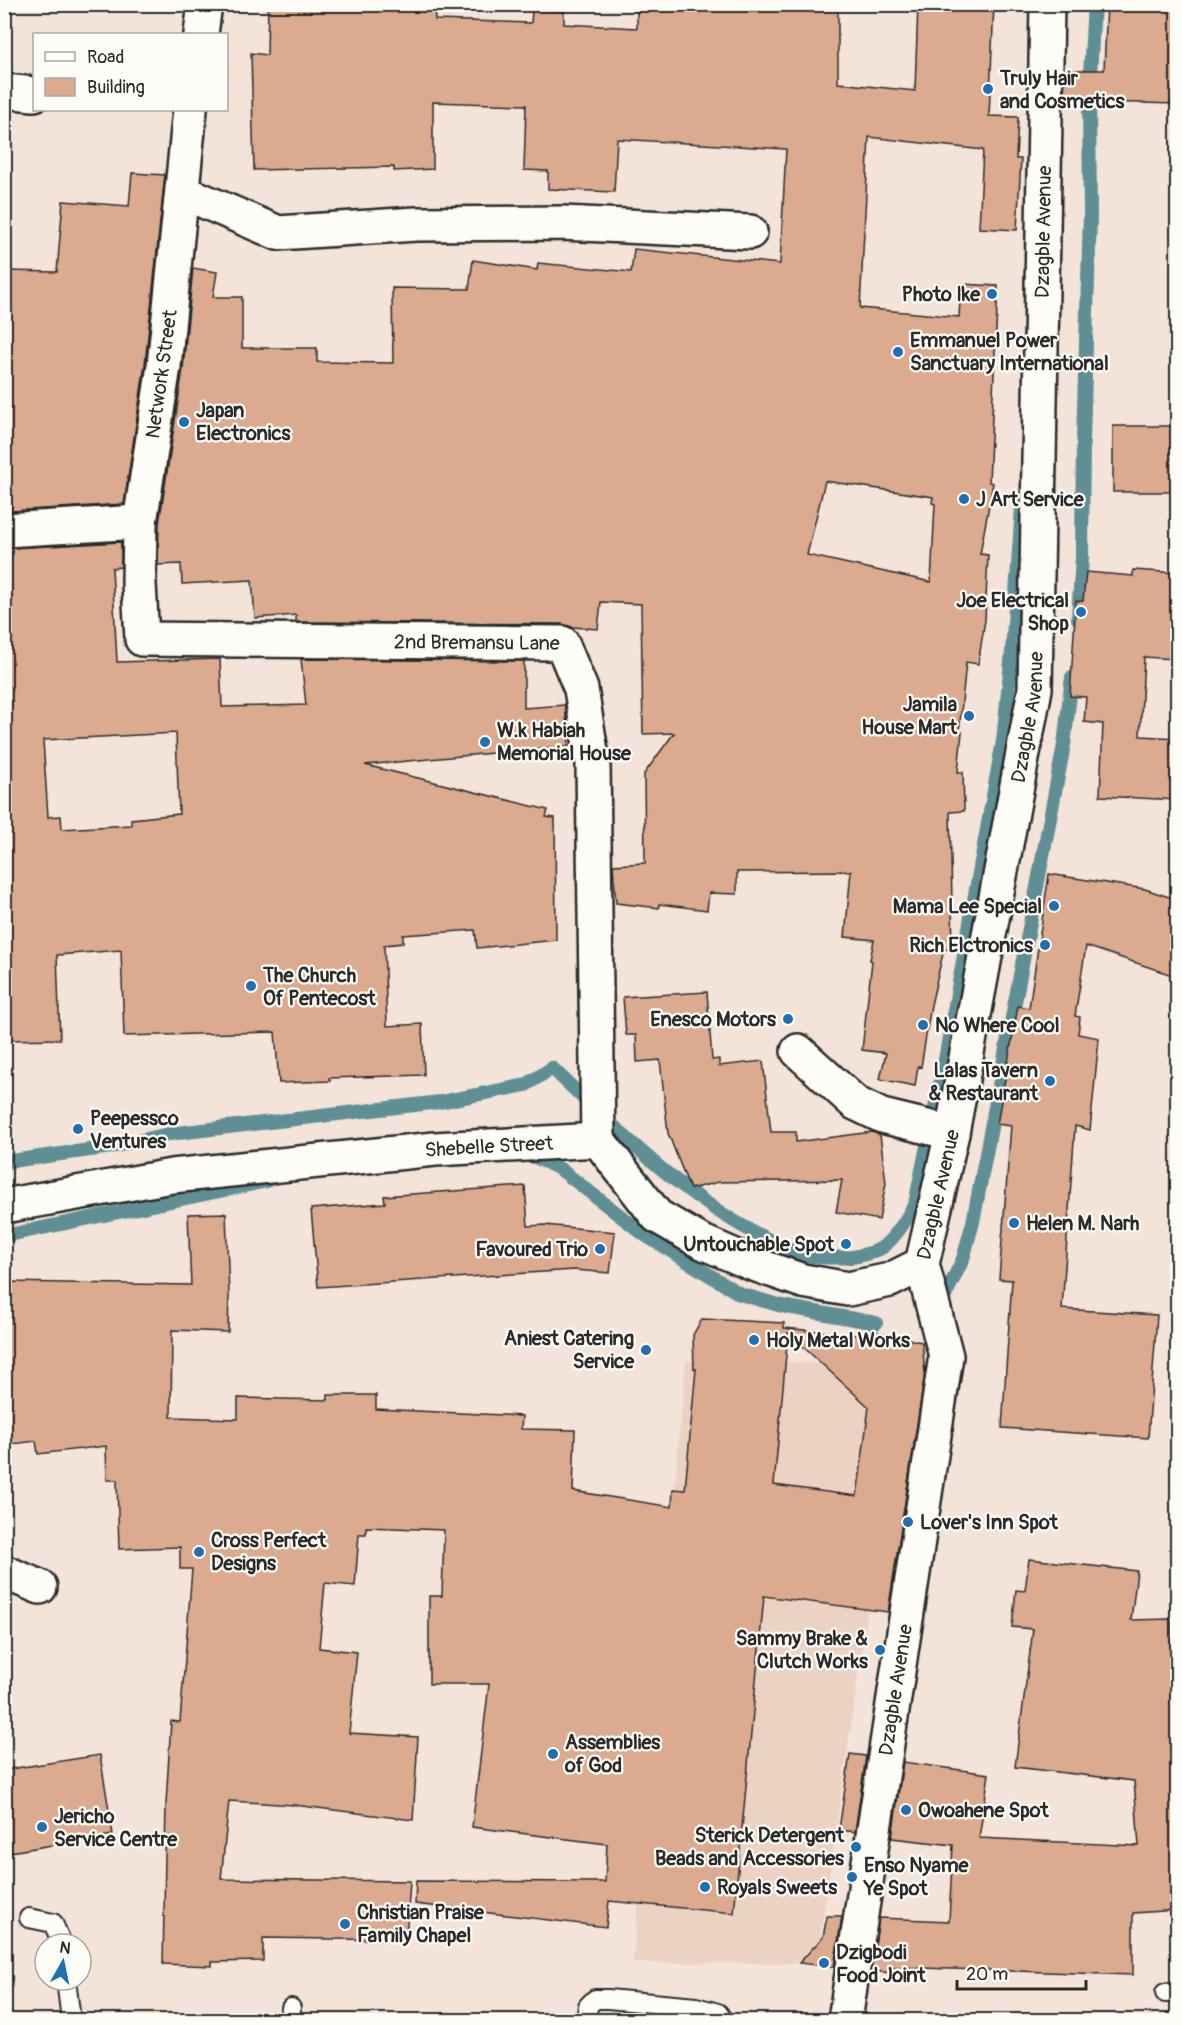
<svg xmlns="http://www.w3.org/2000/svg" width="1182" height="2025" viewBox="0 0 1182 2025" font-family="Pangolin,sans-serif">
<rect width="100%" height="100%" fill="#f3e3d8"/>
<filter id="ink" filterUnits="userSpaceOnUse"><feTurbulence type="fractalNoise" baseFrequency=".0167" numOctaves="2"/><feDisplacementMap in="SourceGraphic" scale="12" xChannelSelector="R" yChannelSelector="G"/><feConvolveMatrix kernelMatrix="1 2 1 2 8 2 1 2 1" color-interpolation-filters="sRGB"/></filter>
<g filter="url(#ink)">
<path fill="#ecd2c2" d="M 686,1361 L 866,1364 L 899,1394 L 820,1938 L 796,1963 L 633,1963 Z"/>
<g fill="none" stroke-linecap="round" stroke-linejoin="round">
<g stroke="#5f8f95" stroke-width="14">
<path d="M 1078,619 L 1082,557 L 1083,440 L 1090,215 L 1089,93 L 1094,4"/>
<path d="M 523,1155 L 535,1157 L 560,1169 L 645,1235 L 740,1294 L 782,1306 L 876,1323"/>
<path d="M 4,1162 L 111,1147 L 169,1134 L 440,1102 L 526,1085 L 552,1068 C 616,1129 682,1196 761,1236 C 775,1243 791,1252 807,1255 C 822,1258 838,1258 853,1257 C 862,1255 875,1253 883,1247 C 897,1235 906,1220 915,1204 L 945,1060 L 1003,741 L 1012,652 L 1022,507"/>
<path d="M 4,1236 L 267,1181"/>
<path d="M 945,1296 L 963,1259 L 973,1222 L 1064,745 L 1072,677"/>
</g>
</g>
<g fill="#dcaa8f" stroke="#2b2b2b" stroke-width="1.5" fill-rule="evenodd">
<path d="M 268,4 L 434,4 L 435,20 L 531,23 L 532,10 L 564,11 L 564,24 L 637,28 L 637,4 L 838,4 L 838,83 L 915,91 L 918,4 L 994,4 L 989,116 L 1018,117 L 1016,159 L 1021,159 L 1017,230 L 979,228 L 983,150 L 869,137 L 860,308 L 959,317 L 961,284 L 998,286 L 989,482 L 993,483 L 980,554 L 988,555 L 985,620 L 978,664 L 966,662 L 959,732 L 962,732 L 958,772 L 963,772 L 964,811 L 950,812 L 953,950 L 944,949 L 931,1005 L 921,1067 L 918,1066 L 915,1086 L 880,1079 L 886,1053 L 862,1050 L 872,961 L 870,960 L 874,940 L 845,937 L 851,871 L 737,872 L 737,894 L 709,893 L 707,910 L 659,904 L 659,908 L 616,903 L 613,865 L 645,863 L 644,774 L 674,733 L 643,734 L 641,604 L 601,602 L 598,629 L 572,627 L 562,624 L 296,622 L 296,615 L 255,618 L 252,580 L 182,584 L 181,564 L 158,565 L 159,524 L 183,369 L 193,268 L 217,272 L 213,297 L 242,297 L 242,348 L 317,348 L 317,362 L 393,363 L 392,288 L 469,289 L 473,260 L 537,270 L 538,263 L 631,272 L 634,249 L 780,264 L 786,149 L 617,139 L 614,192 L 548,189 L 548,171 L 524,170 L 526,105 L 433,102 L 433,169 L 394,171 L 394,167 L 254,170 L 251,53 L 267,55 ZM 825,481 L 933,497 L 932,503 L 935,504 L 931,582 L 807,555 Z"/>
<path d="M 1107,4 L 1178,4 L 1178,104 L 1064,101 L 1065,70 L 1104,70 Z"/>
<path d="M 132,173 L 165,175 L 145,364 L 124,504 L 11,511 L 8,411 L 4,411 L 4,271 L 57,272 L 63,201 L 129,206 Z"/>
<rect x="1113" y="426" width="65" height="66"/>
<path d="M 121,542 L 121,567 L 112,568 L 117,662 L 220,659 L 222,707 L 306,705 L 301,659 L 524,661 L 524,708 L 565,705 L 569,746 L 365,765 L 548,810 L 546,817 L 555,818 L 556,940 L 477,948 L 475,930 L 403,935 L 403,943 L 384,945 L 387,1026 L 422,1024 L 424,1075 L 329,1078 L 330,1081 L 279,1083 L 275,1032 L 124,1036 L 121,950 L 57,955 L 60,1039 L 4,1040 L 4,555 L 13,554 L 13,548 ZM 176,733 L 179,814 L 131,819 L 131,825 L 62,829 L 61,816 L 48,817 L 43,740 Z"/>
<path d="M 1133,570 L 1177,573 L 1175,659 L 1144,657 L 1140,736 L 1178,738 L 1178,800 L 1100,796 L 1103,724 L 1084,722 L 1086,697 L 1070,696 L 1076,601 L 1083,601 L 1086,572 L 1133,576 Z"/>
<path d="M 1049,874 L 1145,889 L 1178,900 L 1178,977 L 1086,946 L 1075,1016 L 1080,1017 L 1078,1034 L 1099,1038 L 1090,1130 L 1075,1126 L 1062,1309 L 1157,1315 L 1148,1438 L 1002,1428 L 1012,1280 L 999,1279 L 1011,1126 L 997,1124 L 1018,1006 L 1029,1008 Z"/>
<path d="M 707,992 L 712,1060 L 719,1059 L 719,1066 L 763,1061 L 771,1132 L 796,1132 L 796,1142 L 872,1132 L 880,1135 L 886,1183 L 879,1220 L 836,1212 L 842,1180 L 719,1182 L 690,1189 L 668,1133 L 660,1060 L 637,1062 L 636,1035 L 626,1035 L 623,997 Z"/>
<path d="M 525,1186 L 528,1226 L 545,1225 L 615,1232 L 610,1273 L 574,1270 L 318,1287 L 311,1209 L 385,1203 L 384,1196 Z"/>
<path d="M 226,1213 L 229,1296 L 228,1332 L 172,1330 L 171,1417 L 238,1419 L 238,1398 L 328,1400 L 328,1395 L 376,1395 L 376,1409 L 522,1416 L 521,1429 L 575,1430 L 573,1491 L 672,1507 L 673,1489 L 685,1490 L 696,1369 L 694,1369 L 693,1335 L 702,1319 L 784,1323 L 784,1328 L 867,1336 L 868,1330 L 922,1342 L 925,1373 L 888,1612 L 764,1596 L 734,1913 L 609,1901 L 606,1927 L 415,1904 L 416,1881 L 605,1882 L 607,1844 L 472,1827 L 489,1684 L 429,1684 L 429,1596 L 442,1596 L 444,1530 L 366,1527 L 366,1534 L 359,1534 L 355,1586 L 325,1583 L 319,1648 L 357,1652 L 349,1733 L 418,1737 L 413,1820 L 294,1805 L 229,1801 L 221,1879 L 410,1881 L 406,1940 L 263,1938 L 263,1961 L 212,1962 L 212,1966 L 163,1964 L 166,1804 L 171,1721 L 180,1722 L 192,1569 L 180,1569 L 180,1547 L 119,1549 L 117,1480 L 107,1480 L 106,1446 L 38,1454 L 36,1441 L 4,1445 L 4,1282 L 191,1285 L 188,1214 ZM 788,1333 L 869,1407 L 857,1496 L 774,1485 Z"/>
<path d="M 1029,1559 L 1137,1571 L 1131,1620 L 1171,1619 L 1172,1651 L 1178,1651 L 1178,1910 L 1133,1913 L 1133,1975 L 893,1967 L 893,1973 L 871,1971 L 879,1918 L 949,1921 L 953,1845 L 892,1838 L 903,1762 L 989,1774 L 979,1838 L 1139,1846 L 1134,1781 L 1015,1767 L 1033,1629 L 1012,1627 L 1016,1590 L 1025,1591 Z"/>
<path d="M 850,1754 L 866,1756 L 855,1832 L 839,1830 Z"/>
<path d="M 100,1755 L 113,1835 L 4,1853 L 4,1770 Z"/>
<path d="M 827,1916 L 842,1916 L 834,1967 L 799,1963 L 823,1937 Z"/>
</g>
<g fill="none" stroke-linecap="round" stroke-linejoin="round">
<defs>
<g id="lane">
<path d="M 29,1918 L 53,1923 L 62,1944"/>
<path d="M 66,1980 L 71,2020"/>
<path d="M 1165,1993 L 1178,1992"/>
<path d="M 290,2020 L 291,2008"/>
<path d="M 586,2020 L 588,2006 L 595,1999 L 608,1999 L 696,2007 L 718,2013 L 723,2020"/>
</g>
<g id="street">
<path d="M 201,34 L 205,4"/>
<path d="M 4,91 L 34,94"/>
<path id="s1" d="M 190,110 L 164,366 L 140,522 L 139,584 L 142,639 L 562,643 L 581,689 L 593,764 L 598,1140"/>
<path d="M 183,192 L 278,233 L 416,224 L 562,223 L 750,232"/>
<path d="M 4,530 L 140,522"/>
<path d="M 798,1051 L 855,1103 L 882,1116 L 952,1133"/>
<path d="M 598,1140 L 657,1216 L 700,1241 L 751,1263 L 803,1281 L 848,1289 L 890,1280 L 922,1264"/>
<path id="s2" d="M 4,1206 L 172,1176 L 435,1149 L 598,1140"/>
<path d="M 4,1572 L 40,1587"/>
<path id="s3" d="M 845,2020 L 946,1356 L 922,1264 L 952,1133 L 1035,689 L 1047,4"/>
</g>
</defs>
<use href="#lane" stroke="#2b2b2b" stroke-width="22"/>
<use href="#street" stroke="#2b2b2b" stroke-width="38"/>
<use href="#lane" stroke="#fdfcf7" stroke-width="18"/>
<use href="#street" stroke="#fdfcf7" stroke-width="33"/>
</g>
</g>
<g fill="#1f6fb2" stroke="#fdfcf7" stroke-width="2">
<circle cx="988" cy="89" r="6"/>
<circle cx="992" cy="294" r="6"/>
<circle cx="898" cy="352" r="6"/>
<circle cx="184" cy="422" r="6"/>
<circle cx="964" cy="499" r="6"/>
<circle cx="1081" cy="612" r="6"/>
<circle cx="969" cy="716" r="6"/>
<circle cx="485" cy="742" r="6"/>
<circle cx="1054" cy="906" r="6"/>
<circle cx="1045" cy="945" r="6"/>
<circle cx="251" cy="986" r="6"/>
<circle cx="788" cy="1019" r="6"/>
<circle cx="923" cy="1025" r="6"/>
<circle cx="1050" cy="1081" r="6"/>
<circle cx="78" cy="1129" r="6"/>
<circle cx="1014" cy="1223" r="6"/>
<circle cx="846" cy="1244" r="6"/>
<circle cx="600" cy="1249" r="6"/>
<circle cx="754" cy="1340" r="6"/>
<circle cx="646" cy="1350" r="6"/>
<circle cx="908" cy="1522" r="6"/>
<circle cx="199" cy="1552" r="6"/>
<circle cx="880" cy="1650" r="6"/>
<circle cx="553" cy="1754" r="6"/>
<circle cx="906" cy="1810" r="6"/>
<circle cx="42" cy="1827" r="6"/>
<circle cx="856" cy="1847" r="6"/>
<circle cx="852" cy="1877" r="6"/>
<circle cx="705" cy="1887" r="6"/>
<circle cx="345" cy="1924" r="6"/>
<circle cx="824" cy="1963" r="6"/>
</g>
<g text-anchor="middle" stroke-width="4.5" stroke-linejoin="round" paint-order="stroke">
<g font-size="20" font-weight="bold" fill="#2b2b2b" stroke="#fdfcf7" text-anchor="start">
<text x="1000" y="85">Truly Hair<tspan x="1000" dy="23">and Cosmetics</tspan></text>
<text x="980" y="301" text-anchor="end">Photo Ike</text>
<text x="910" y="347">Emmanuel Power<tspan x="910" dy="23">Sanctuary International</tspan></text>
<text x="196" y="417">Japan<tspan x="196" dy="23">Electronics</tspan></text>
<text x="976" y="506">J Art Service</text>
<text x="1069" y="607" text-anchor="end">Joe Electrical<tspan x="1069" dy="23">Shop</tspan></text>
<text x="957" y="711" text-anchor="end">Jamila<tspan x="957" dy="23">House Mart</tspan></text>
<text x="497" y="737">W.k Habiah<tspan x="497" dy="23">Memorial House</tspan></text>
<text x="1042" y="913" text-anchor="end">Mama Lee Special</text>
<text x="1033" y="952" text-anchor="end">Rich Elctronics</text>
<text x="263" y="982">The Church<tspan x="263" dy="23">Of Pentecost</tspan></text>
<text x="776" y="1026" text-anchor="end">Enesco Motors</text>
<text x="935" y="1032">No Where Cool</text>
<text x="1038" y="1077" text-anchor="end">Lalas Tavern<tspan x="1038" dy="23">&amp; Restaurant</tspan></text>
<text x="90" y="1125">Peepessco<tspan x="90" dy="23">Ventures</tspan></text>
<text x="1026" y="1230">Helen M. Narh</text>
<text x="834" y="1251" text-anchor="end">Untouchable Spot</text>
<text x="588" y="1256" text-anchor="end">Favoured Trio</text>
<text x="634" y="1345" text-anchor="end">Aniest Catering<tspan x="634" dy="23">Service</tspan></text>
<text x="766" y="1347">Holy Metal Works</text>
<text x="920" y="1529">Lover's Inn Spot</text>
<text x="211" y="1547">Cross Perfect<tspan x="211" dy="23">Designs</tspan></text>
<text x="868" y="1645" text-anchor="end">Sammy Brake &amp;<tspan x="868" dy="23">Clutch Works</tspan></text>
<text x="565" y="1749">Assemblies<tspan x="565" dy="23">of God</tspan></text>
<text x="918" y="1817">Owoahene Spot</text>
<text x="54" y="1823">Jericho<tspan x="54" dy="23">Service Centre</tspan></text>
<text x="844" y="1842" text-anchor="end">Sterick Detergent<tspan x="844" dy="23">Beads and Accessories</tspan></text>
<text x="864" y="1872">Enso Nyame<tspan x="864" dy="23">Ye Spot</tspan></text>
<text x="717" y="1894">Royals Sweets</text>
<text x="357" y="1919">Christian Praise<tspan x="357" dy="23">Family Chapel</tspan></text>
<text x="836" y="1959">Dzigbodi<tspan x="836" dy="23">Food Joint</tspan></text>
</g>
<g font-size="20" fill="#2b2b2b" stroke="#fdfcf7">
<text dy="7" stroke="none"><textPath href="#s3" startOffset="1810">Dzagble Avenue</textPath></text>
<text transform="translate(161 374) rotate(-82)" y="7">Network Street</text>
<text dy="7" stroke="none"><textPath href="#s1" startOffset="867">2nd Bremansu Lane</textPath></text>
<text dy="7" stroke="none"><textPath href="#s3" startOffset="1324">Dzagble Avenue</textPath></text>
<text dy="7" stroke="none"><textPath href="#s2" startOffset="489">Shebelle Street</textPath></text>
<text dy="7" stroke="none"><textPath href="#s3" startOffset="838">Dzagble Avenue</textPath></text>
<text dy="7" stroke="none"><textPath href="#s3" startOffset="334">Dzagble Avenue</textPath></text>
</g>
</g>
<rect width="1182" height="2025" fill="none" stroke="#fdfcf7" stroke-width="24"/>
<rect x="12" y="12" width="1158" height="2001" fill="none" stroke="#2b2b2b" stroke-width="2" filter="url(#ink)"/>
<rect x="33" y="33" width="195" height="78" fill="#fdfcf7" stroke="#a9a8a5" stroke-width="1.5"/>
<rect x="45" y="52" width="30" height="9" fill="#fdfcf7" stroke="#a9a8a5" stroke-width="1.5"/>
<text x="87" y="63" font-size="18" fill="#2b2b2b">Road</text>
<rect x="45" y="78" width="30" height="18" fill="#dcaa8f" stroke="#a9a8a5" stroke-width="1.5"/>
<text x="87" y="93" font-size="18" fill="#2b2b2b">Building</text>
<g transform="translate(63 1962) rotate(9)"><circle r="28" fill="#fdfcf7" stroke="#a9a8a5" stroke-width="1.5"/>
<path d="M0-4.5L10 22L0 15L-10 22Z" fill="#1f6fb2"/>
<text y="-9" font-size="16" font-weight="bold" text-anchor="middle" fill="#2b2b2b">N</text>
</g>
<path d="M957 1980v9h129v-9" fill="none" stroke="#2b2b2b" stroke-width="3"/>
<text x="966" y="1980" font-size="18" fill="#2b2b2b" stroke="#fdfcf7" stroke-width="4.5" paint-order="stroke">20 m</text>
</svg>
